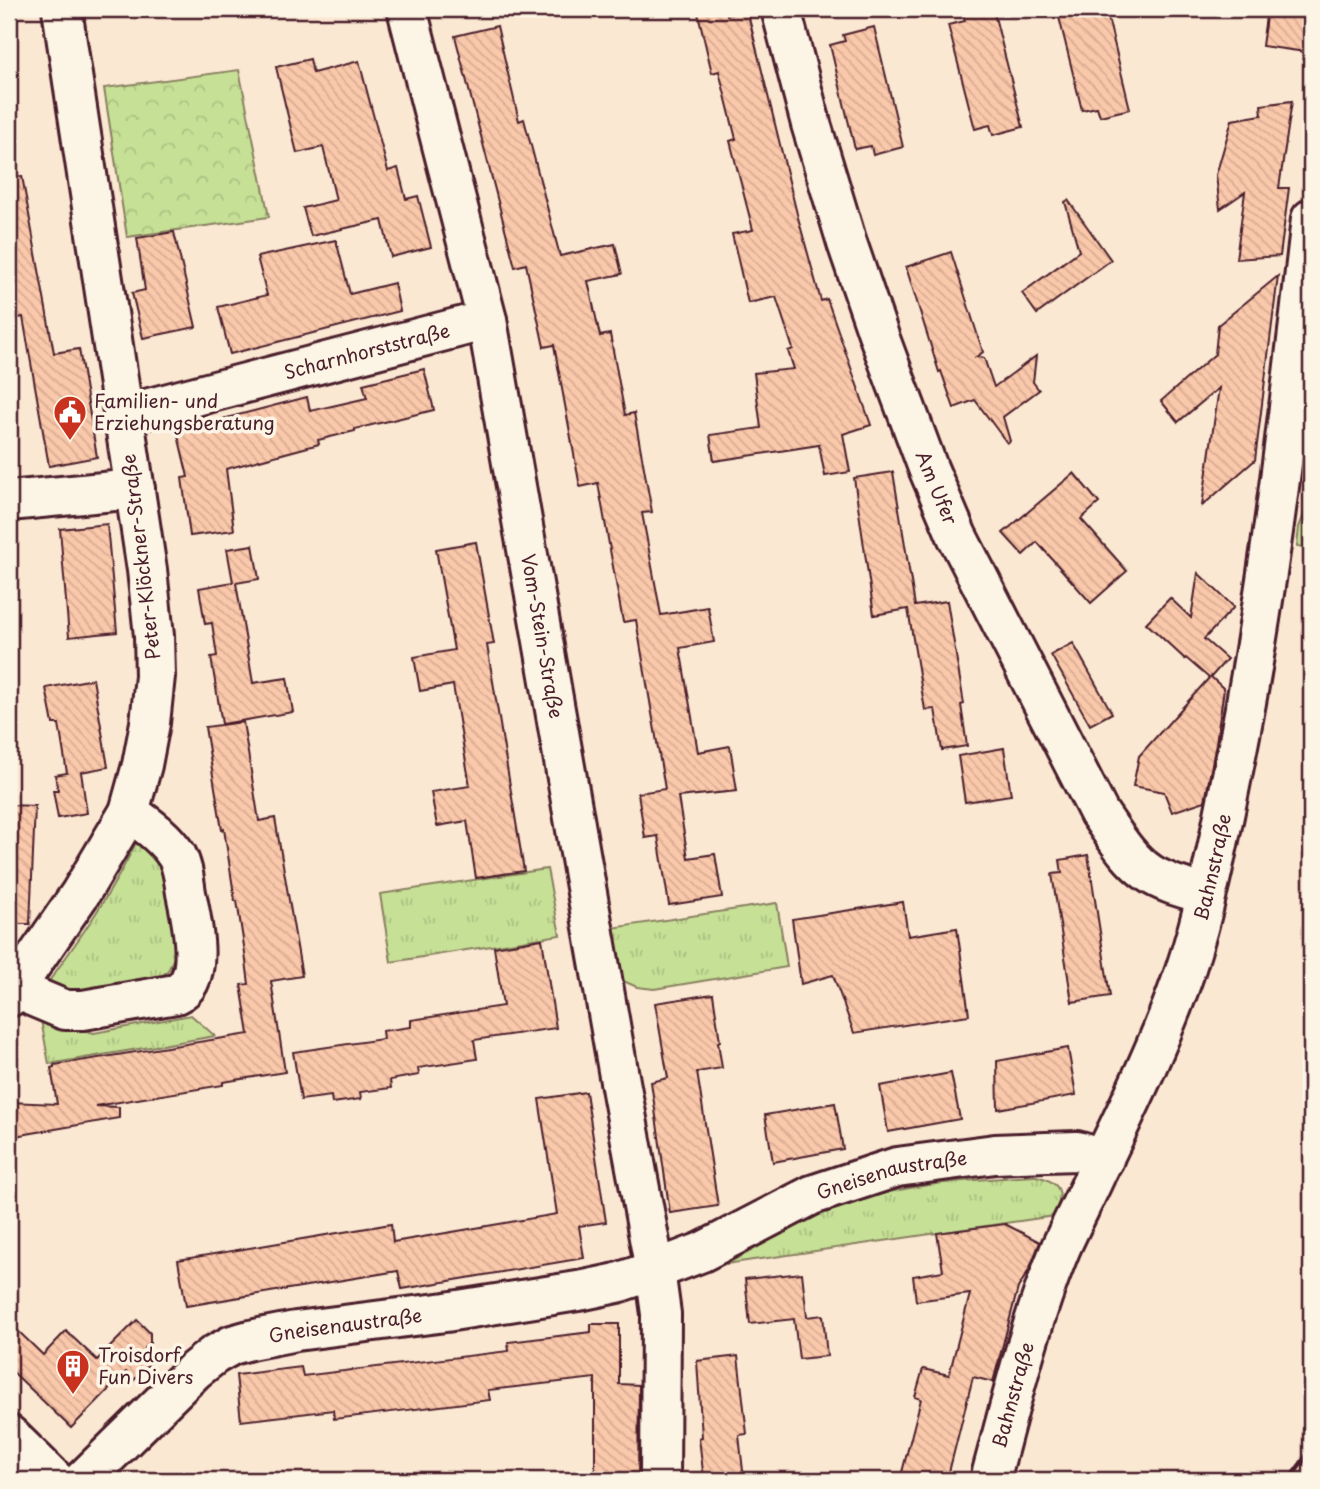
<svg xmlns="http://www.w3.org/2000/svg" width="1320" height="1489" viewBox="0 0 1320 1489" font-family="'Playpen Sans',sans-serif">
<defs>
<pattern id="grass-tufts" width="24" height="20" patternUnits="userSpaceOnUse" patternTransform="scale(1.75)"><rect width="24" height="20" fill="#c6e096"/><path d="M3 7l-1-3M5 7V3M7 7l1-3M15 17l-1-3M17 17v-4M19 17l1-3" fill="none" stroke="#acc081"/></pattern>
<pattern id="forest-crowns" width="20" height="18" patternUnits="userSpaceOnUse" patternTransform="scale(1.75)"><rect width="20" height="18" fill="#c6e096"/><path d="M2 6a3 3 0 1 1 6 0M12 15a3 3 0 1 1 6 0" fill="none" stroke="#acc081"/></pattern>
<pattern id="building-back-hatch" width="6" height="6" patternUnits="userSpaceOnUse" patternTransform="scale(1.75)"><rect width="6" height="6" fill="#fac8aa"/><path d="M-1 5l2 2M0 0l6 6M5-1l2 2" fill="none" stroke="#d8ab92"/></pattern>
</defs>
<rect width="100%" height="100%" fill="#fbe8d3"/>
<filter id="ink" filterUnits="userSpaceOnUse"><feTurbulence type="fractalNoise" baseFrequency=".0143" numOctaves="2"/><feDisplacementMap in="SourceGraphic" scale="14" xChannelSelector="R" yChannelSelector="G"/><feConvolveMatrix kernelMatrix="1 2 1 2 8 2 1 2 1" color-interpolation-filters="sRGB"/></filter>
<g filter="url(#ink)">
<g fill="url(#grass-tufts)" stroke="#888060" stroke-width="2">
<path d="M 1311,498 L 1311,546 L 1308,548 L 1297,546 L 1299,527 Z"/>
<path d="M 138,838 L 153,844 L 177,911 L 175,955 L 169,969 L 154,985 L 73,1003 L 47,984 C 80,938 114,890 138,838 Z"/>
<path d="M 547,869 L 560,935 L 391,962 L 380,894 Z"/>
<path d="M 777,903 L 787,967 L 654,989 L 637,987 L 621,980 L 612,928 Z"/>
<path d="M 191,1015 L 215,1036 L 49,1064 L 41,1020 L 49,1021 L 94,1033 Z"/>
<path d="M 1036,1176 C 1061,1182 1065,1193 1054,1216 L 726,1264 C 760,1247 791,1227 826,1212 C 892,1184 965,1180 1036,1176 Z"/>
</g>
<path fill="url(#forest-crowns)" stroke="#888060" stroke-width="2" d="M 239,70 L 269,217 L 127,237 L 104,88 Z"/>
<g fill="url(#building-back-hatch)" stroke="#4a1f2b" stroke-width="2">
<path d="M 697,9 L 726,9 L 727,15 L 747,10 L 797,214 L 821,301 L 827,299 L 871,425 L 843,434 L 850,472 L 825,476 L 819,445 L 714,461 L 710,435 L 761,428 L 754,373 L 794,369 L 788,351 L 793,349 L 776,297 L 748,303 L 732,234 L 753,230 L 730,141 L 736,139 L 719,71 L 712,73 Z"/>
<path d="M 984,9 L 993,9 L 1023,127 L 993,135 L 990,125 L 975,129 L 948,25 L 965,21 L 963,14 Z"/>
<path d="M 1057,9 L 1106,9 L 1130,109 L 1100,116 L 1097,107 L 1082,110 Z"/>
<path d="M 1267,9 L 1311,9 L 1306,52 L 1262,46 Z"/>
<path d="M 497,26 L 519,121 L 524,119 L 560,256 L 615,244 L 622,274 L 588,281 L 600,336 L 610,334 L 625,415 L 634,413 L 652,512 L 642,513 L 661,615 L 708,607 L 714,642 L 680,648 L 698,752 L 730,746 L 737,791 L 678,797 L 688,858 L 715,854 L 722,897 L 669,905 L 658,836 L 645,838 L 638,793 L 665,789 L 636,620 L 623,622 L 598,483 L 580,487 L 554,345 L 544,347 L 526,264 L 515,267 L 455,36 Z"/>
<path d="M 874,27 L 903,147 L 873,155 L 871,146 L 855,149 L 830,45 L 845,41 L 843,35 Z"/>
<path d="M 310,59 L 313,73 L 359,61 L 388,171 L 398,168 L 406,199 L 418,196 L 431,247 L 391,257 L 382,220 L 311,236 L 303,208 L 336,200 L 323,147 L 297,153 L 276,67 Z"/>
<path d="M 1292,101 L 1279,188 L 1289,188 L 1280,256 L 1236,259 L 1245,192 L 1220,209 L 1216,175 L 1232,120 L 1262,115 L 1261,105 Z"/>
<path d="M 22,176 L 54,353 L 79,349 L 97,457 L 49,466 L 23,317 L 9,320 L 9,177 Z"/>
<path d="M 1068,200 L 1111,260 L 1037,314 L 1022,293 L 1079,251 L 1065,202 Z"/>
<path d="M 174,232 L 196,327 L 143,338 L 132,293 L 145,290 L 137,238 Z"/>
<path d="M 336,240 L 350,294 L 394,283 L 400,311 L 230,354 L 218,307 L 267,295 L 257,257 Z"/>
<path d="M 951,252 L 983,352 L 976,357 L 984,358 L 994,387 L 1036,356 L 1033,382 L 1039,390 L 1003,417 L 1010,441 L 1007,443 L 975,400 L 954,408 L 941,371 L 939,372 L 906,267 Z"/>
<path d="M 1278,276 L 1255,460 L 1202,506 L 1219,388 L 1178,422 L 1161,401 L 1215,354 L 1218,325 Z"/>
<path d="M 424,369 L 434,410 L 355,429 L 355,431 L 318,440 L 319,444 L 226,469 L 234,530 L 190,536 L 182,478 L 188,477 L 177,431 L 307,397 L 310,411 L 367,398 L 363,384 Z"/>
<path d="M 893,472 L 915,606 L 947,601 L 964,704 L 961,705 L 967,746 L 942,750 L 935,709 L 925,710 L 908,609 L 874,615 L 854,478 Z"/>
<path d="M 1074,473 L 1099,503 L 1081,519 L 1127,571 L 1091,603 L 1037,542 L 1023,555 L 1003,533 Z"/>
<path d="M 107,524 L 117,632 L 69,637 L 60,529 Z"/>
<path d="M 476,542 L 494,644 L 487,645 L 524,871 L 476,878 L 467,821 L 437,826 L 431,792 L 470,786 L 453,685 L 420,691 L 414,657 L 454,650 L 436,549 Z"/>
<path d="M 253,545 L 259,579 L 236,583 L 253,683 L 287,678 L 293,712 L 222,724 L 211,657 L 217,656 L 212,623 L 205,624 L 199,588 L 233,582 L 227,549 Z"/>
<path d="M 1198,573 L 1234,607 L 1204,639 L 1227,659 L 1211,677 L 1224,689 L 1216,743 L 1205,801 L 1172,812 L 1164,792 L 1133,786 L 1139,756 L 1209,678 L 1186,658 L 1185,659 L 1146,623 L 1170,598 L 1191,618 Z"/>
<path d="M 1073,643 L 1112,713 L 1090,725 L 1051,655 Z"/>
<path d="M 93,679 L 108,767 L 81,772 L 87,813 L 58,818 L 53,790 L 58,790 L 55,775 L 67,773 L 59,724 L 53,724 L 46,688 Z"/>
<path d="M 243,722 L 259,821 L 275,818 L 302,976 L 271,981 L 285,1072 L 223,1082 L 223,1085 L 95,1106 L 119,1107 L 119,1118 L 9,1137 L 9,1102 L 57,1104 L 51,1068 L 54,1067 L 54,1065 L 249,1034 L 241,985 L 249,984 L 244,946 L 237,901 L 235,901 L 224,829 L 222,830 L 205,727 Z"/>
<path d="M 1004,748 L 1011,795 L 965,802 L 958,756 Z"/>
<path d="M 9,805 L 35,806 L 30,924 L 9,924 Z"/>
<path d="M 1088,855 L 1110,996 L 1072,1002 L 1052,874 L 1062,873 L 1060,860 Z"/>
<path d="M 903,902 L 908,936 L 957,928 L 969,1015 L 854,1033 L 833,975 L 801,984 L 792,919 Z"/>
<path d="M 542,939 L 556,1028 L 474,1040 L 477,1059 L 418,1068 L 419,1075 L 390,1080 L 391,1088 L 360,1092 L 361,1099 L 332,1103 L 331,1096 L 301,1100 L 293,1052 L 383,1039 L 382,1031 L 411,1027 L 411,1020 L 503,1006 L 494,947 Z"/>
<path d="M 713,994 L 720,1041 L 718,1042 L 722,1068 L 697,1072 L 718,1206 L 670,1213 L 651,1082 L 668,1078 L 655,1003 Z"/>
<path d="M 1068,1048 L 1076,1095 L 998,1109 L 997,1061 Z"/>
<path d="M 951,1073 L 960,1119 L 888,1132 L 880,1086 Z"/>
<path d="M 586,1092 L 606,1222 L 579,1226 L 584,1258 L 402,1289 L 398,1271 L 186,1306 L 178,1260 L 391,1224 L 393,1242 L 557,1214 L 539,1099 Z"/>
<path d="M 835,1103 L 843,1149 L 773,1162 L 765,1115 Z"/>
<path d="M 1005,1224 L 1040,1242 L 1029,1270 L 1018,1288 L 993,1382 L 973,1377 L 947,1480 L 900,1480 L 921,1399 L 915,1397 L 923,1369 L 949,1375 L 970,1294 L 916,1301 L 913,1276 L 943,1271 L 937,1233 Z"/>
<path d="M 802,1273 L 807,1317 L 823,1315 L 827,1356 L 799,1359 L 794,1319 L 750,1324 L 745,1279 Z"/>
<path d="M 137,1320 L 150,1333 L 150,1343 L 145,1348 L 155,1358 L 134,1380 L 126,1372 L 71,1428 L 9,1368 L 9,1322 L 43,1355 L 66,1331 L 97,1360 Z"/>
<path d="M 591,1324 L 619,1324 L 619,1384 L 639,1385 L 638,1480 L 595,1480 L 595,1378 L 488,1390 L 490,1400 L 334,1419 L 333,1410 L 241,1421 L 236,1375 L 301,1367 L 303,1376 L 509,1351 L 508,1342 L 591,1332 Z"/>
<path d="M 738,1356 L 747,1434 L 739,1435 L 744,1480 L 704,1480 L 699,1438 L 702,1437 L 697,1361 Z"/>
</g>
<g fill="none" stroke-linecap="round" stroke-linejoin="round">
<defs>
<g id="minor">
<path id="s1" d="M 407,9 L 487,320 L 619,1076 L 655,1270 L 661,1314 L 660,1480"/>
<path id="s2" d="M 781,9 L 811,124 L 847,243 L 880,339 L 928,468 L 957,536 L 1099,813 C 1114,834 1127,858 1149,873 C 1165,884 1188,889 1206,895"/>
<path id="s3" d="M 123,415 L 487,320"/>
<path d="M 9,501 L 135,489"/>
<path d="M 16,986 L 34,997 L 65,1010 L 83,1010 L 176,994 C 207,980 191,918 186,893 C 184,880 183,867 177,856 C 165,837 147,825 129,812"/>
<path d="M 9,997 L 80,894 L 129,812 L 142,765 L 150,723 L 155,676 L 154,636 L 147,570 L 62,9"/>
<path d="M 9,1435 L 55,1480"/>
<path id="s4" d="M 83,1480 L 195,1370 L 214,1355 L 232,1345 L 250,1340 L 296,1331 L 446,1312 L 584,1290 L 617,1283 L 655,1270 L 702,1252 L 812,1195 L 897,1167 L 995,1154 L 1046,1152 L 1077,1151 L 1104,1159"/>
<path id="s5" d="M 990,1480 C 1011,1402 1030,1322 1061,1247 C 1072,1223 1084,1200 1095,1176 C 1127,1110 1161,1041 1185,971 C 1207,905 1220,835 1234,766 C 1270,586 1290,402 1311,219"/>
</g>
</defs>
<use href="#minor" stroke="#4a1f2b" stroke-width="44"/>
<use href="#minor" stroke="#fcf5e5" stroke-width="38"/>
<path stroke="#4a1f2b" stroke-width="5" d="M 1289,1480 L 1311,1450"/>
</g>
</g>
<defs>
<symbol id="civic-pin" viewBox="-11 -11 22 30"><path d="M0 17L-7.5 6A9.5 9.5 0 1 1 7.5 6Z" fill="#c8321e" stroke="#fcf5e5"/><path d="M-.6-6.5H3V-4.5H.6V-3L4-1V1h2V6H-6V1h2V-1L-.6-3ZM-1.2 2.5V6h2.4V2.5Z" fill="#fff"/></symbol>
<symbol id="building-pin" viewBox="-11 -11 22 30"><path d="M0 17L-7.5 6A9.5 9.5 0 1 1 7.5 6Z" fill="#c8321e" stroke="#fcf5e5"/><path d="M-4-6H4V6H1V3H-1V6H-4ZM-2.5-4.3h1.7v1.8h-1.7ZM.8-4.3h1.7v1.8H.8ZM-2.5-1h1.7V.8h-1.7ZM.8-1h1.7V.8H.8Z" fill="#fff"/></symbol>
</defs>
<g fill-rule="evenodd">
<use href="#civic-pin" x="51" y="393" width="38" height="52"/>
<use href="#building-pin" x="54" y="1347" width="38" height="52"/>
</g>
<g text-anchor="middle" stroke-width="7" stroke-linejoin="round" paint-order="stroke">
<g font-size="19" fill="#4a1f2b" stroke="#fcf5e5">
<text dy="7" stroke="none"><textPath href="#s3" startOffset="252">Scharnhorststraße</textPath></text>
<text dy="7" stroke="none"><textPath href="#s2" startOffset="504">Am Ufer</textPath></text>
<text transform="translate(141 557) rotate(-97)" y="7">Peter-Klöckner-Straße</text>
<text dy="7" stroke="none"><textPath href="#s1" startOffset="642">Vom-Stein-Straße</textPath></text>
<text dy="7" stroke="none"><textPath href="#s5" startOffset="654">Bahnstraße</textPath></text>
<text dy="7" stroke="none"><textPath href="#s4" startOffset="889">Gneisenaustraße</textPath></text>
<text dy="7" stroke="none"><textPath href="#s4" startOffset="317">Gneisenaustraße</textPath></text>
<text dy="7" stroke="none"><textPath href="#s5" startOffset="88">Bahnstraße</textPath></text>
</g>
<g font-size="19" fill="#4a1f2b" stroke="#fcf5e5" text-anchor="start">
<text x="94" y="408">Familien- und<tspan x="94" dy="22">Erziehungsberatung</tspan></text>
<text x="98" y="1362">Troisdorf<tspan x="98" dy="22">Fun Divers</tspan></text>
</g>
</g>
<rect width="1320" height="1489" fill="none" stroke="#fcf5e5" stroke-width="35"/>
<rect x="18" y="18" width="1285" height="1454" fill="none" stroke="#4a1f2b" stroke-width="2.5" filter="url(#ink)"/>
</svg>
